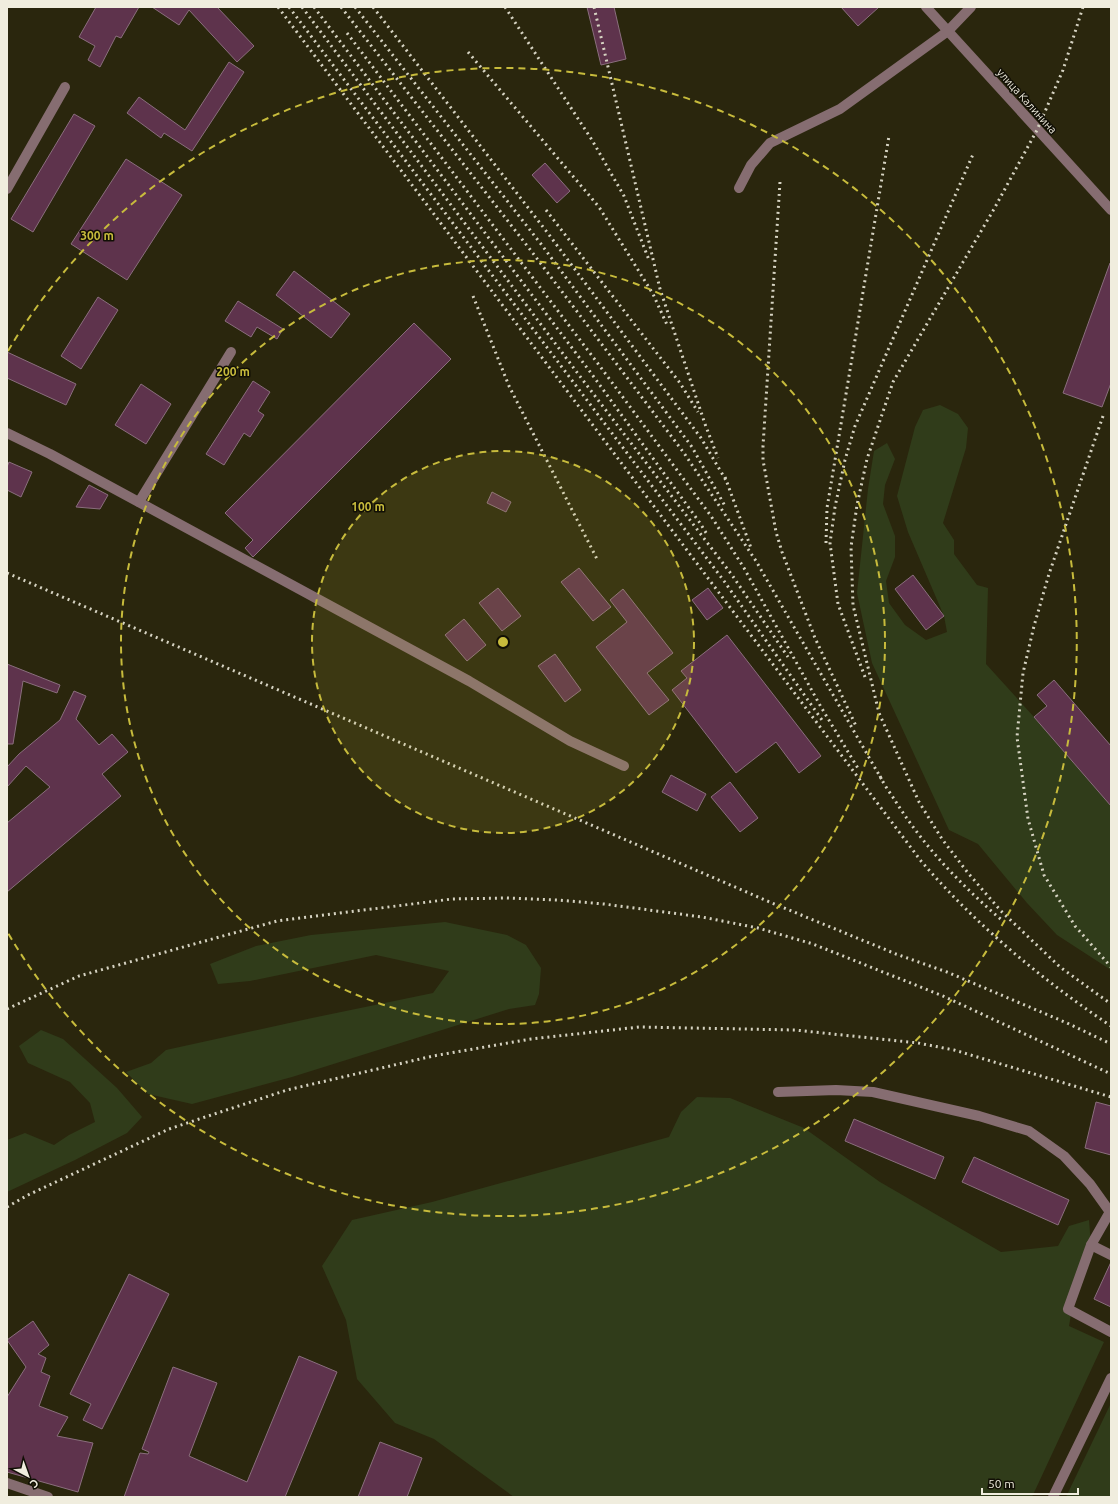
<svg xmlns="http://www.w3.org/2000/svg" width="1118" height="1504" viewBox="0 0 1118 1504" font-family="Ubuntu,sans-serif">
<rect width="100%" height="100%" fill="#2a260d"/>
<g fill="#303c1a">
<path d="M 940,405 L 958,414 L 968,428 L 966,448 L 943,523 L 954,540 L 954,554 L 977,585 L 988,588 L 986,664 L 1034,717 L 1111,806 L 1111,970 L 1057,935 L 1027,903 L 978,844 L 949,830 L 872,663 L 857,593 L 868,489 L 874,451 L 887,443 L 895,459 L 885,485 L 883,504 L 895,536 L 895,557 L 886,581 L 889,603 L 905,625 L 926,640 L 947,632 L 944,616 L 908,532 L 897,496 L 915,427 L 923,410 Z"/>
<path d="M 445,922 L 507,935 L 526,945 L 541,968 L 539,994 L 535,1005 L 509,1009 L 292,1077 L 192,1104 L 148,1094 L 126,1072 L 151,1063 L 166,1050 L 312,1018 L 433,993 L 449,971 L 376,955 L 250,981 L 218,984 L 210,964 L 256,946 L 311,935 Z"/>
<path d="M 41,1030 L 63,1039 L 117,1088 L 142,1117 L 127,1133 L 75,1160 L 7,1192 L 7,1140 L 25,1133 L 54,1145 L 69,1135 L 95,1122 L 90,1103 L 70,1082 L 28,1063 L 19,1046 Z"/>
<path d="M 697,1097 L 730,1098 L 804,1128 L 880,1182 L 1001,1252 L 1058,1246 L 1069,1226 L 1089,1220 L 1091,1245 L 1077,1280 L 1069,1326 L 1104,1342 L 1032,1497 L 514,1497 L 434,1439 L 395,1423 L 357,1379 L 346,1320 L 322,1266 L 352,1220 L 432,1202 L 669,1137 L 681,1112 Z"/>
<path d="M 1111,1403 L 1111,1497 L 1066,1497 Z"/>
</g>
<g fill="#5e334c" stroke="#8a6e7d">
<path d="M 96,7 L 139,7 L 121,38 L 116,36 L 100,67 L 88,60 L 95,46 L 79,37 Z"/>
<path d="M 152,7 L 217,7 L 254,46 L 237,62 L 189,10 L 179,25 Z"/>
<path d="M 587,7 L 614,7 L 626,59 L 601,65 Z"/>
<path d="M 841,7 L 879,7 L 858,26 Z"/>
<path d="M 229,62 L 244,72 L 192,151 L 164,133 L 161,138 L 127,113 L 139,97 L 185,130 Z"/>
<path d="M 74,114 L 95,126 L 33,232 L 11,219 Z"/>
<path d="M 126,159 L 182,195 L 127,280 L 71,244 Z"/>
<path d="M 545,163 L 570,191 L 557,203 L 532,175 Z"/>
<path d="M 1110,263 L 1111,264 L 1111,383 L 1102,407 L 1063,393 Z"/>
<path d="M 294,271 L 350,314 L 331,338 L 276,295 Z"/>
<path d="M 98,297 L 118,310 L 81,369 L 61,356 Z"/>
<path d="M 238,301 L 283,329 L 277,339 L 257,327 L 251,337 L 225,321 Z"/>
<path d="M 414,323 L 451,359 L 253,557 L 245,548 L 253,540 L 225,513 Z"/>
<path d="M 7,352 L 76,384 L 66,405 L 7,378 Z"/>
<path d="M 253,381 L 270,392 L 258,411 L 264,415 L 250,437 L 244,433 L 224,465 L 206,454 Z"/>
<path d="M 141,384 L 171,404 L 146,444 L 115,425 Z"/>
<path d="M 9,462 L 32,472 L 21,497 L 7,490 L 7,467 Z"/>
<path d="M 89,485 L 108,495 L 100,509 L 76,507 Z"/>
<path d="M 492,492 L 511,502 L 506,512 L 487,503 Z"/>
<path d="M 579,568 L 611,607 L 593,621 L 561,582 Z"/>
<path d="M 913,575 L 944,616 L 926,630 L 895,589 Z"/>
<path d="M 498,588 L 521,616 L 502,631 L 479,603 Z"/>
<path d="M 708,588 L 723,608 L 707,620 L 692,600 Z"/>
<path d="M 623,589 L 673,653 L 647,673 L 669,700 L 649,715 L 596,647 L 627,622 L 610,600 Z"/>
<path d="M 464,619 L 486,645 L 467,661 L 445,635 Z"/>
<path d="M 727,635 L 821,756 L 799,773 L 776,742 L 736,773 L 672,690 L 687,678 L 681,671 Z"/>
<path d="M 555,654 L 581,690 L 565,702 L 538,666 Z"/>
<path d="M 7,664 L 60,685 L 57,693 L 23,681 L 13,744 L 7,744 Z"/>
<path d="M 1054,680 L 1111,746 L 1111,806 L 1034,717 L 1047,706 L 1037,695 Z"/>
<path d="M 74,691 L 86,696 L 76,719 L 99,745 L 112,734 L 128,752 L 102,774 L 121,796 L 7,892 L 7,823 L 50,787 L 26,766 L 7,787 L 7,767 L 19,754 L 60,720 Z"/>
<path d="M 671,775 L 706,794 L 697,811 L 662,792 Z"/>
<path d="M 730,782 L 758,818 L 740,832 L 711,797 Z"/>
<path d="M 1096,1102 L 1111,1106 L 1111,1155 L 1085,1148 Z"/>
<path d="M 854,1119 L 944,1157 L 935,1179 L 845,1141 Z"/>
<path d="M 974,1157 L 1069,1200 L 1058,1225 L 962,1182 Z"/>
<path d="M 1111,1262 L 1111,1307 L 1094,1299 Z"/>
<path d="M 129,1274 L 169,1294 L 102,1429 L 83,1420 L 91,1404 L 70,1394 Z"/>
<path d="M 33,1321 L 49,1345 L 38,1354 L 46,1358 L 41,1372 L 50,1376 L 39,1406 L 68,1417 L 57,1436 L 93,1443 L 78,1492 L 7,1472 L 7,1397 L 26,1367 L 7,1340 Z"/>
<path d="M 299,1356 L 337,1372 L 285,1497 L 124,1497 L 140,1453 L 148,1454 L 149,1452 L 142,1449 L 173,1367 L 217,1383 L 189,1456 L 247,1482 Z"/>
<path d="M 380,1442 L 422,1458 L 407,1497 L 358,1497 Z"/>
</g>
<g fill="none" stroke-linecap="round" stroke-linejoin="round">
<g stroke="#866d71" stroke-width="10">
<path d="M 926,7 L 1111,210"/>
<path d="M 739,188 L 751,165 L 770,143 L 840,109 L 948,31 L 971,7"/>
<path d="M 7,189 L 65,87"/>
<path d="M 7,433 L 50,454 L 469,681 L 570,741 L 624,766"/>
<path d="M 139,502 L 231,352"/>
<path d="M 778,1092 L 836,1090 L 873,1092 L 979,1116 L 1029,1131 L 1064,1156 L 1090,1184 L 1110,1212"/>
<path d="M 1111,1210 L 1091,1245 L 1068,1309 L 1111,1332"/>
<path d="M 1091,1245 L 1111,1255"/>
<path d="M 7,1483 L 48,1497"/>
<path d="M 1053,1497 L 1111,1378"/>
</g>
<g stroke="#d6d3c2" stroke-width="3" stroke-dasharray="2 4" stroke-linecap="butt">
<path d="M 278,7 L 921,861 C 976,925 1041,979 1111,1026"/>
<path d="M 289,7 L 724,581 L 822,720"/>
<path d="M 302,7 L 582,379 L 732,575 L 788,657"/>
<path d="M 314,7 L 591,373 L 700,523 L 708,536"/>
<path d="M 341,7 L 532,252 L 684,453 L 756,561 L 882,780"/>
<path d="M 355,7 L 541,244 L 692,447 L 725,506"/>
<path d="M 373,7 L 550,236 L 701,438 L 727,482"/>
<path d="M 505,7 L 592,140 L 624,196 L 649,260"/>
<path d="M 594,7 L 660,289 L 705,424 L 718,458"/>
<path d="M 1083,7 L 1063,70 L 1037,130 L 994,209 L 893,382 L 867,459 L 857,505 L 851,547 L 853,605 L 879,713 L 919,802 L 942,839 L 968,873 L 1001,911 L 1060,967 L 1111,1004"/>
<path d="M 347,33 L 599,365 L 711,516 L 744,568 L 821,707 L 859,770"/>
<path d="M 468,52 L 599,207 L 653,294 L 668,327"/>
<path d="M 780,182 L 763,446 L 763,460 L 776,532 L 782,552 L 815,638 L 856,726"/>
<path d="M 546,210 L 680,383 L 698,412"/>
<path d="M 473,296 L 509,386 L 598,561"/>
<path d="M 1103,416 L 1049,574 L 1034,626 L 1023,673 L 1017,737 L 1028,819 L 1044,875 L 1075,926 L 1111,967"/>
<path d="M 725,477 L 751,548"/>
<path d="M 826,543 L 827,508 L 889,136"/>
<path d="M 7,573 L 772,903 L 896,954 L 947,972 L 1067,1023 L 1111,1044"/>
<path d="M 865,677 L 838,604 L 830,543 L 835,507 L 845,460 L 855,426 L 974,152"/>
<path d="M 880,776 C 884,785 891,794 896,802 C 925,848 963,887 1004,922"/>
<path d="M 7,1009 L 79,976 L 277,921 L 452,899 L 506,898 L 557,900 L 604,904 L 702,917 L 758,928 L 813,944 L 943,996 L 1111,1074"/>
<path d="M 7,1207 L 28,1195 L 169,1129 L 287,1090 L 433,1056 L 531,1039 L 639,1027 L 795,1030 L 918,1043 L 954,1050 L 1111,1097"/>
</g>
</g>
<circle cx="503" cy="642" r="191" fill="#c7bb3c" fill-opacity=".12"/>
<g fill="none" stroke="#c7bb3c" stroke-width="2" stroke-dasharray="7 5">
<circle cx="503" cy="642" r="191"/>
<circle cx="503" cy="642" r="382"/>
<path d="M8 351A574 574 0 1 1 8 933"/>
</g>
<g text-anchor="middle" stroke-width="3" stroke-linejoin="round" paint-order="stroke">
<g font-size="11" fill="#f0edde" stroke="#110f05">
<text transform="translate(1027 101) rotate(48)" y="4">улица Калинина</text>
</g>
</g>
<circle cx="503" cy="642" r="6" fill="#c7bb3c" stroke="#110f05" stroke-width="2"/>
<g font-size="12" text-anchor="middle" font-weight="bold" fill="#c7bb3c" stroke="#110f05" stroke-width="3" stroke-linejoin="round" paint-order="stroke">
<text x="97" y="240">300 m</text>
<text x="233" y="376">200 m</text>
<text x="368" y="511">100 m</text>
</g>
<rect width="1118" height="1504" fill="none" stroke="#f0edde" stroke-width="16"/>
<g transform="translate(28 1476) rotate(139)" stroke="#110f05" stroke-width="3" paint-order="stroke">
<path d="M0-3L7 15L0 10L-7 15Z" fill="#f0edde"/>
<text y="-6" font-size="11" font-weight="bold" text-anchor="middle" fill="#f0edde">С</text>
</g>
<path d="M982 1488v6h96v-6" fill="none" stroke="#f0edde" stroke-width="2"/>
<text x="988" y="1488" font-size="12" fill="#f0edde" stroke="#110f05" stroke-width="3" paint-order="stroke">50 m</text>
</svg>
